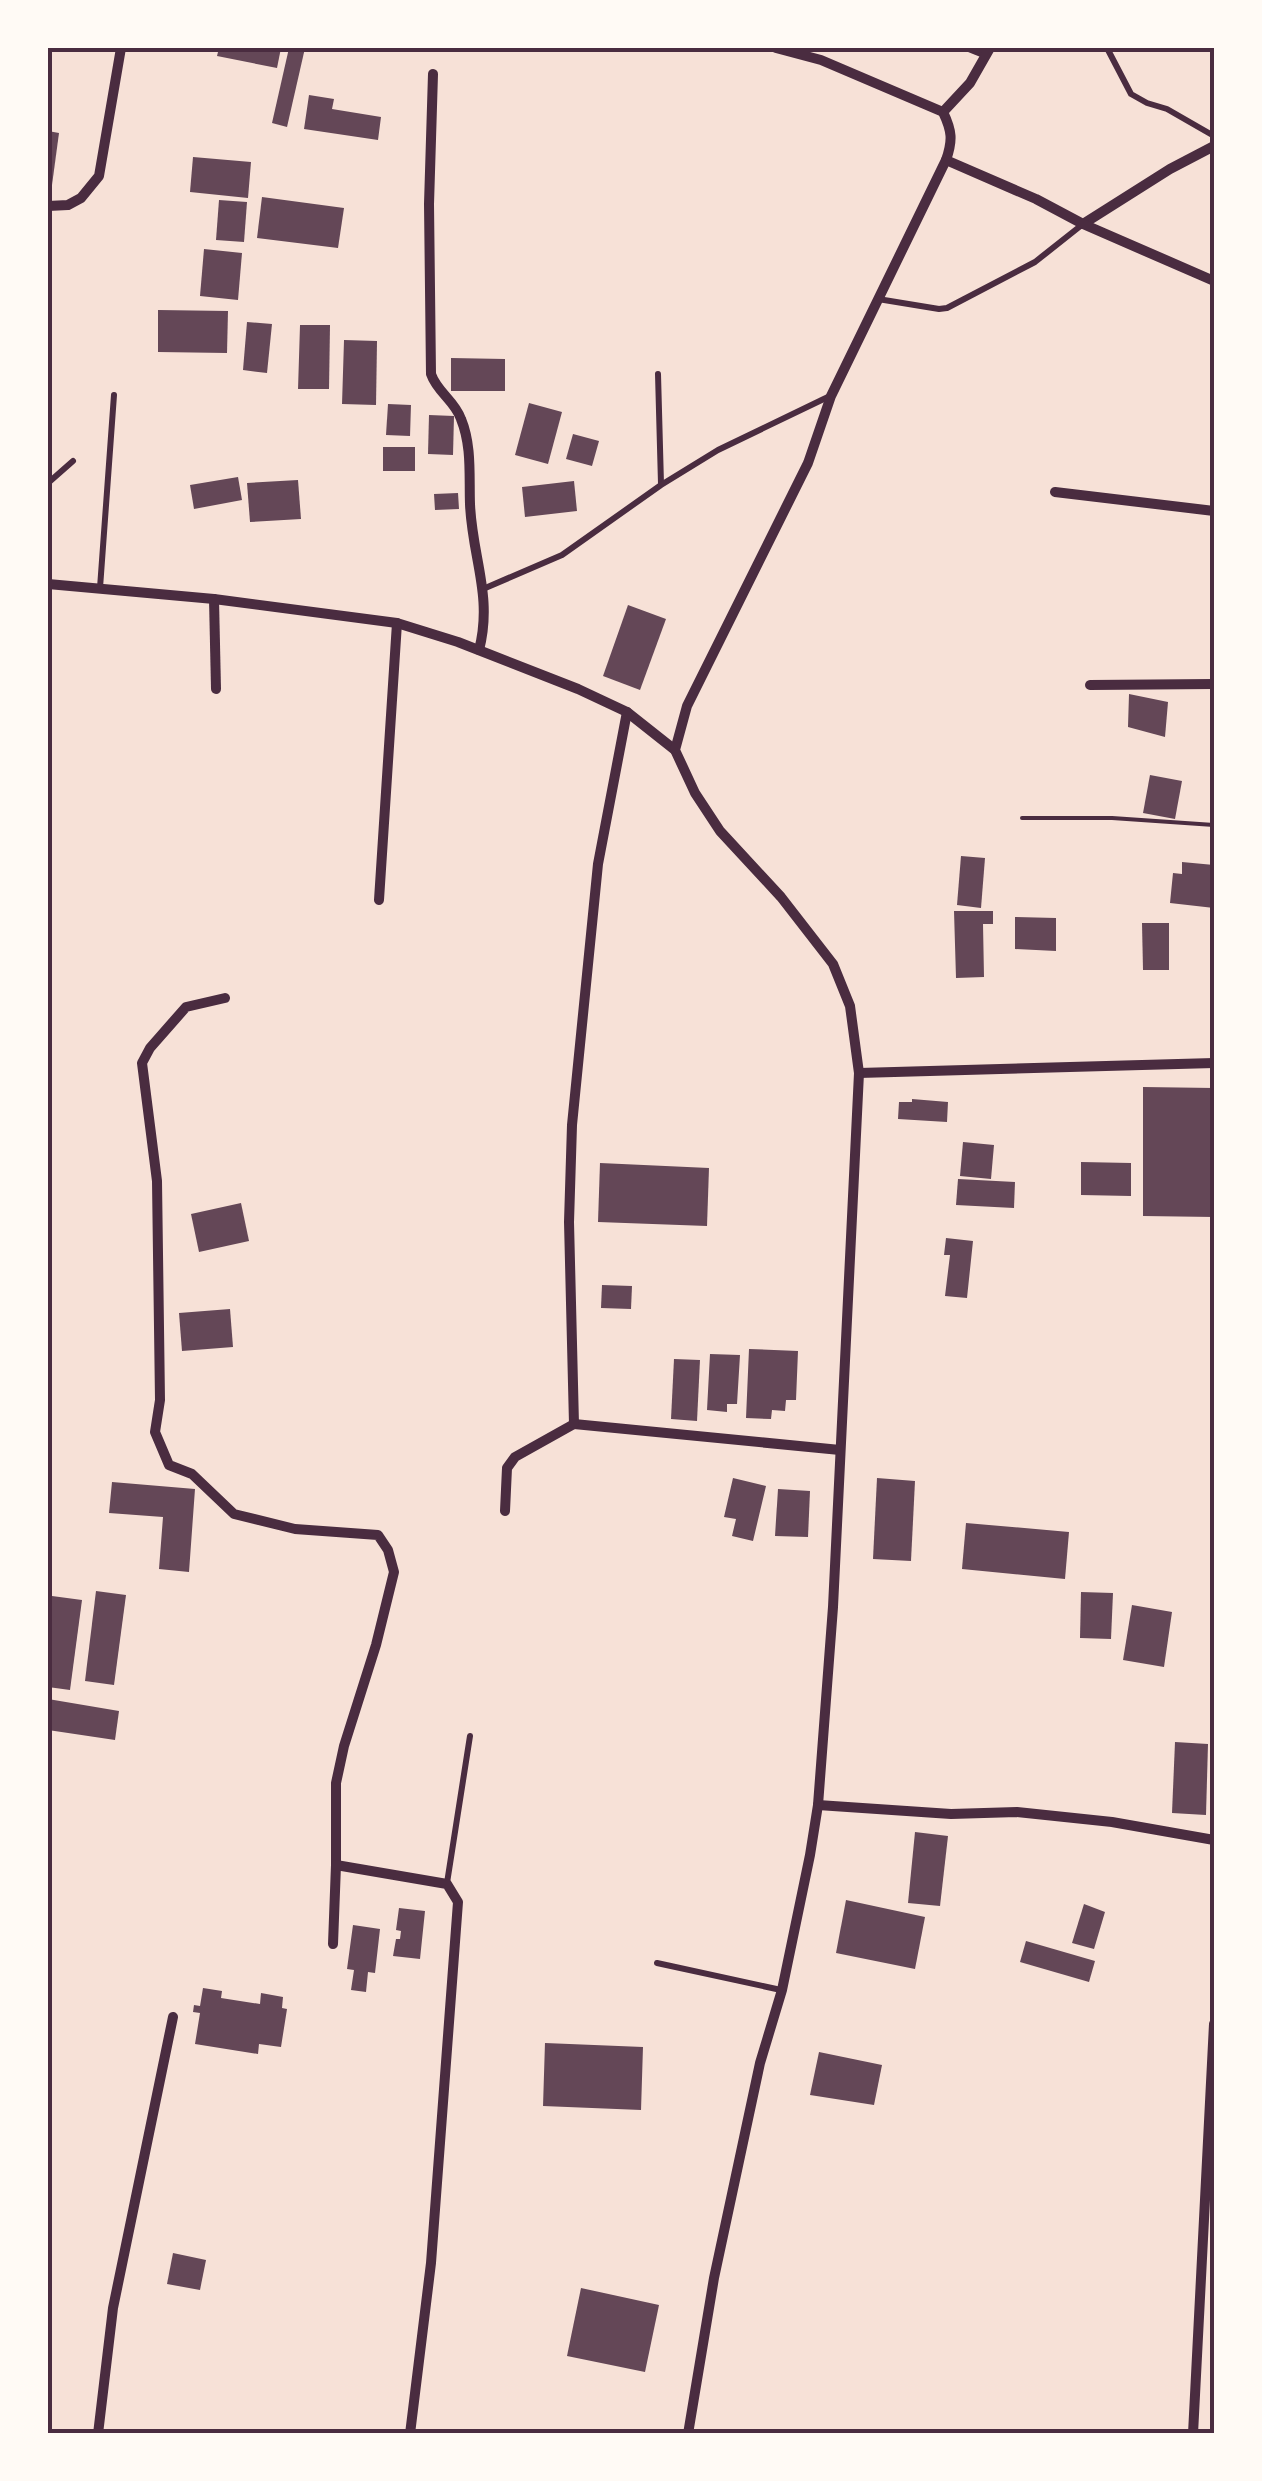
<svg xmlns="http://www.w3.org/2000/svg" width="1262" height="2481" viewBox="0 0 1262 2481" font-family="Mulish,sans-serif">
<rect width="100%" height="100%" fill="#f7e1d7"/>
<g fill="#644757">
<path d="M 219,48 L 281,48 L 277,68 L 217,56 Z"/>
<path d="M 289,48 L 305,48 L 287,127 L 272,123 Z"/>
<path d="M 309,95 L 334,99 L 332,109 L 381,117 L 378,140 L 304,129 Z"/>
<path d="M 48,131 L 59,133 L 52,185 L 48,184 Z"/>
<path d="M 193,157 L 251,162 L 248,198 L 190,192 Z"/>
<path d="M 262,197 L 344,208 L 338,248 L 257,238 Z"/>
<path d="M 219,200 L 247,202 L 244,242 L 216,240 Z"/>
<path d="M 204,249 L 242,253 L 238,300 L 200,296 Z"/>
<path d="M 158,310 L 228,311 L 227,353 L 158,352 Z"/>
<path d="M 247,322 L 272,324 L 267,373 L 243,370 Z"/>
<path d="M 300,325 L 330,325 L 329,389 L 298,389 Z"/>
<path d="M 344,340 L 377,341 L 376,405 L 342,404 Z"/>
<path d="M 451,358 L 505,359 L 505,391 L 451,391 Z"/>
<path d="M 529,403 L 562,412 L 548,464 L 515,455 Z"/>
<path d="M 388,404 L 411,405 L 410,436 L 386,435 Z"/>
<path d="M 429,415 L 454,416 L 453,455 L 428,454 Z"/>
<path d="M 573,434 L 599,441 L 592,466 L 566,459 Z"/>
<rect x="383" y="447" width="32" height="24"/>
<path d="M 238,477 L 242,500 L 194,509 L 190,485 Z"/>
<path d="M 298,480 L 301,519 L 250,522 L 247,483 Z"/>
<path d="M 574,481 L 577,511 L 525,517 L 522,487 Z"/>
<path d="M 458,493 L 459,509 L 435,510 L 434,494 Z"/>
<path d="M 628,605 L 666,619 L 640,690 L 603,676 Z"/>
<path d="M 1129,694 L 1168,702 L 1165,737 L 1128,727 Z"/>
<path d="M 1150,775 L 1182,781 L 1175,819 L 1143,813 Z"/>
<path d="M 961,856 L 985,858 L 981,908 L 957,905 Z"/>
<path d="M 1182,862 L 1214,865 L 1214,908 L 1170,903 L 1173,873 L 1182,874 Z"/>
<path d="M 954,911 L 993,911 L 993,924 L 983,924 L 984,977 L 956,978 Z"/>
<path d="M 1015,917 L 1056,918 L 1056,951 L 1015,949 Z"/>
<path d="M 1142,923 L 1169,923 L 1169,970 L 1143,970 Z"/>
<path d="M 1143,1087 L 1214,1088 L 1214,1217 L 1143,1216 Z"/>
<path d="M 912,1099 L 948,1102 L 947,1122 L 898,1119 L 899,1102 L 912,1102 Z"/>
<path d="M 963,1142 L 994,1145 L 991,1179 L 960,1176 Z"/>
<path d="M 1081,1162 L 1131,1163 L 1131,1196 L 1081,1195 Z"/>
<path d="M 600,1163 L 709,1168 L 707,1226 L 598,1222 Z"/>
<path d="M 958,1179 L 1015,1182 L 1014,1208 L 956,1205 Z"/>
<path d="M 241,1203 L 249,1241 L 199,1252 L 191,1214 Z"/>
<path d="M 946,1238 L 973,1241 L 967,1298 L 945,1296 L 950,1255 L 944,1255 Z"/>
<path d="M 602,1285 L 632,1286 L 631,1309 L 601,1308 Z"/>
<path d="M 230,1309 L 233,1347 L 182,1351 L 179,1313 Z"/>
<path d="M 749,1349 L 798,1351 L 796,1400 L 786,1400 L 785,1411 L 772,1410 L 771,1419 L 746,1418 Z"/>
<path d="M 710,1354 L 740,1355 L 737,1404 L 727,1404 L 727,1412 L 707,1410 Z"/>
<path d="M 674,1359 L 700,1360 L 697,1421 L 671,1419 Z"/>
<path d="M 733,1478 L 766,1486 L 753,1541 L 732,1536 L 736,1519 L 724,1517 Z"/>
<path d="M 877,1478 L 915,1481 L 911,1561 L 873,1559 Z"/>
<path d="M 112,1482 L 195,1489 L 189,1572 L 159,1569 L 163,1517 L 109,1513 Z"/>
<path d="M 778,1489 L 810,1491 L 808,1537 L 775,1536 Z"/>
<path d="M 966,1523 L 1069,1532 L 1065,1579 L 962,1569 Z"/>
<path d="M 96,1591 L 126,1595 L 114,1685 L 85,1681 Z"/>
<path d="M 1081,1592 L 1113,1593 L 1111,1639 L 1080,1638 Z"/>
<path d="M 52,1596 L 82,1600 L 70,1690 L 48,1687 L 48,1632 Z"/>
<path d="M 1132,1605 L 1172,1612 L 1164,1667 L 1123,1660 Z"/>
<path d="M 48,1699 L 119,1711 L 115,1740 L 48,1730 Z"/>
<path d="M 1175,1742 L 1208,1744 L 1206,1815 L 1172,1813 Z"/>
<path d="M 915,1832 L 948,1836 L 940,1906 L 908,1903 Z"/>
<path d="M 846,1900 L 925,1917 L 915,1969 L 836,1953 Z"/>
<path d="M 1084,1904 L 1105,1912 L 1094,1949 L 1072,1943 Z"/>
<path d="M 399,1908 L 425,1911 L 420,1959 L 393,1956 L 396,1939 L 400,1939 L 401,1931 L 396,1930 Z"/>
<path d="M 353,1925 L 380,1929 L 375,1973 L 368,1972 L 366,1992 L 351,1990 L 354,1970 L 347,1969 Z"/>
<path d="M 1026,1941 L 1095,1961 L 1089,1982 L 1020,1962 Z"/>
<path d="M 203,1988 L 222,1991 L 221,1998 L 260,2004 L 261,1993 L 283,1997 L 282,2008 L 287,2009 L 281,2047 L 259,2044 L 258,2054 L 195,2044 L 200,2013 L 193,2012 L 194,2005 L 200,2006 Z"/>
<path d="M 545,2043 L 643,2047 L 641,2110 L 543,2106 Z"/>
<path d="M 819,2052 L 882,2065 L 874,2105 L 810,2095 Z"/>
<path d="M 173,2253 L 206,2260 L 200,2290 L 167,2284 Z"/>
<path d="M 581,2288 L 659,2305 L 645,2372 L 567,2356 Z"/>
</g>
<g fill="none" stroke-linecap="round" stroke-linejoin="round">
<path stroke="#4a2c40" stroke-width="4" d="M 1022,818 L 1112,818 L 1214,825"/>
<g stroke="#4a2c40" stroke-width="6">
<path d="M 966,48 L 986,56"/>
<path d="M 1107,48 L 1131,94 L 1147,103 L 1167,109 L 1214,136"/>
<path d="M 878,299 L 939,309 L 947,308 L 1035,262 L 1083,224"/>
<path d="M 658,374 L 661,484"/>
<path d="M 48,483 L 73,461"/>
<path d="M 100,588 L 114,395"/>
<path d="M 483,589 L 562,555 L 661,485 L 718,450 L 830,396"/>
<path d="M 447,1883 L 470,1736"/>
<path d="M 657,1963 L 781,1990"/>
</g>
<g stroke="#4a2c40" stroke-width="10">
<path d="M 433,74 L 429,204 L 431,374 C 437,392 455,401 461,419 C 472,446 469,475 470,504 C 472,557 493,596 479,650"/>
<path d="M 943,112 L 970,83 L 990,48"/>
<path d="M 946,160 L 1036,199 L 1083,224 L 1170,169 L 1214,146"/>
<path d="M 48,206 L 68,205 L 81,198 L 99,176 L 121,48"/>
<path d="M 1083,224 L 1214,281"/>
<path d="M 1055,492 L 1214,511"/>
<path d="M 48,584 L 214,599 L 397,623 L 458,642 L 578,689 L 627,712 L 675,750"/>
<path d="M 214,599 L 216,689"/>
<path d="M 1090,685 L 1214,684"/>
<path d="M 379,900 L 397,623"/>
<path d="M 225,998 L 186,1007 L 150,1048 L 142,1063 L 157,1181 L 160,1400 L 155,1432 L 169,1465 L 192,1474 L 234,1514 L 295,1529 L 378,1535 L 388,1550 L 394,1572 L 376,1645 L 344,1746 L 336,1783 L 336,1865"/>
<path d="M 859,1073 L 1214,1063"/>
<path d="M 574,1424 L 569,1222 L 572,1125 L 598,864 L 627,712"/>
<path d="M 574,1424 L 840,1450"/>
<path d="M 505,1511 L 507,1468 L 515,1457 L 574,1424"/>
<path d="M 818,1805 L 951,1814 L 1017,1812 L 1112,1822 L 1214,1840"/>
<path d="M 333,1944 L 336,1865 L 447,1884 L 458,1902 L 431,2263 L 410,2434"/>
<path d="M 98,2434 L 113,2308 L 173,2017"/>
<path d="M 688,2434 L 714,2278 L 760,2063 L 782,1990 L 810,1855 L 818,1805 L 833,1607 L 859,1073 L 850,1006 L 833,964 L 781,897 L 720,831 L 695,793 L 675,750 L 687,706 L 808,463 L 831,396 L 946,160 C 953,140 952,131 943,112 L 821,60 L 776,48"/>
<path d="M 1193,2434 L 1214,2024"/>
</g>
</g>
<rect width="1262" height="2481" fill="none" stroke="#fffaf5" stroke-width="100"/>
<rect x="50" y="50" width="1162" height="2381" fill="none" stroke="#4a2c40" stroke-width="4"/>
</svg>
